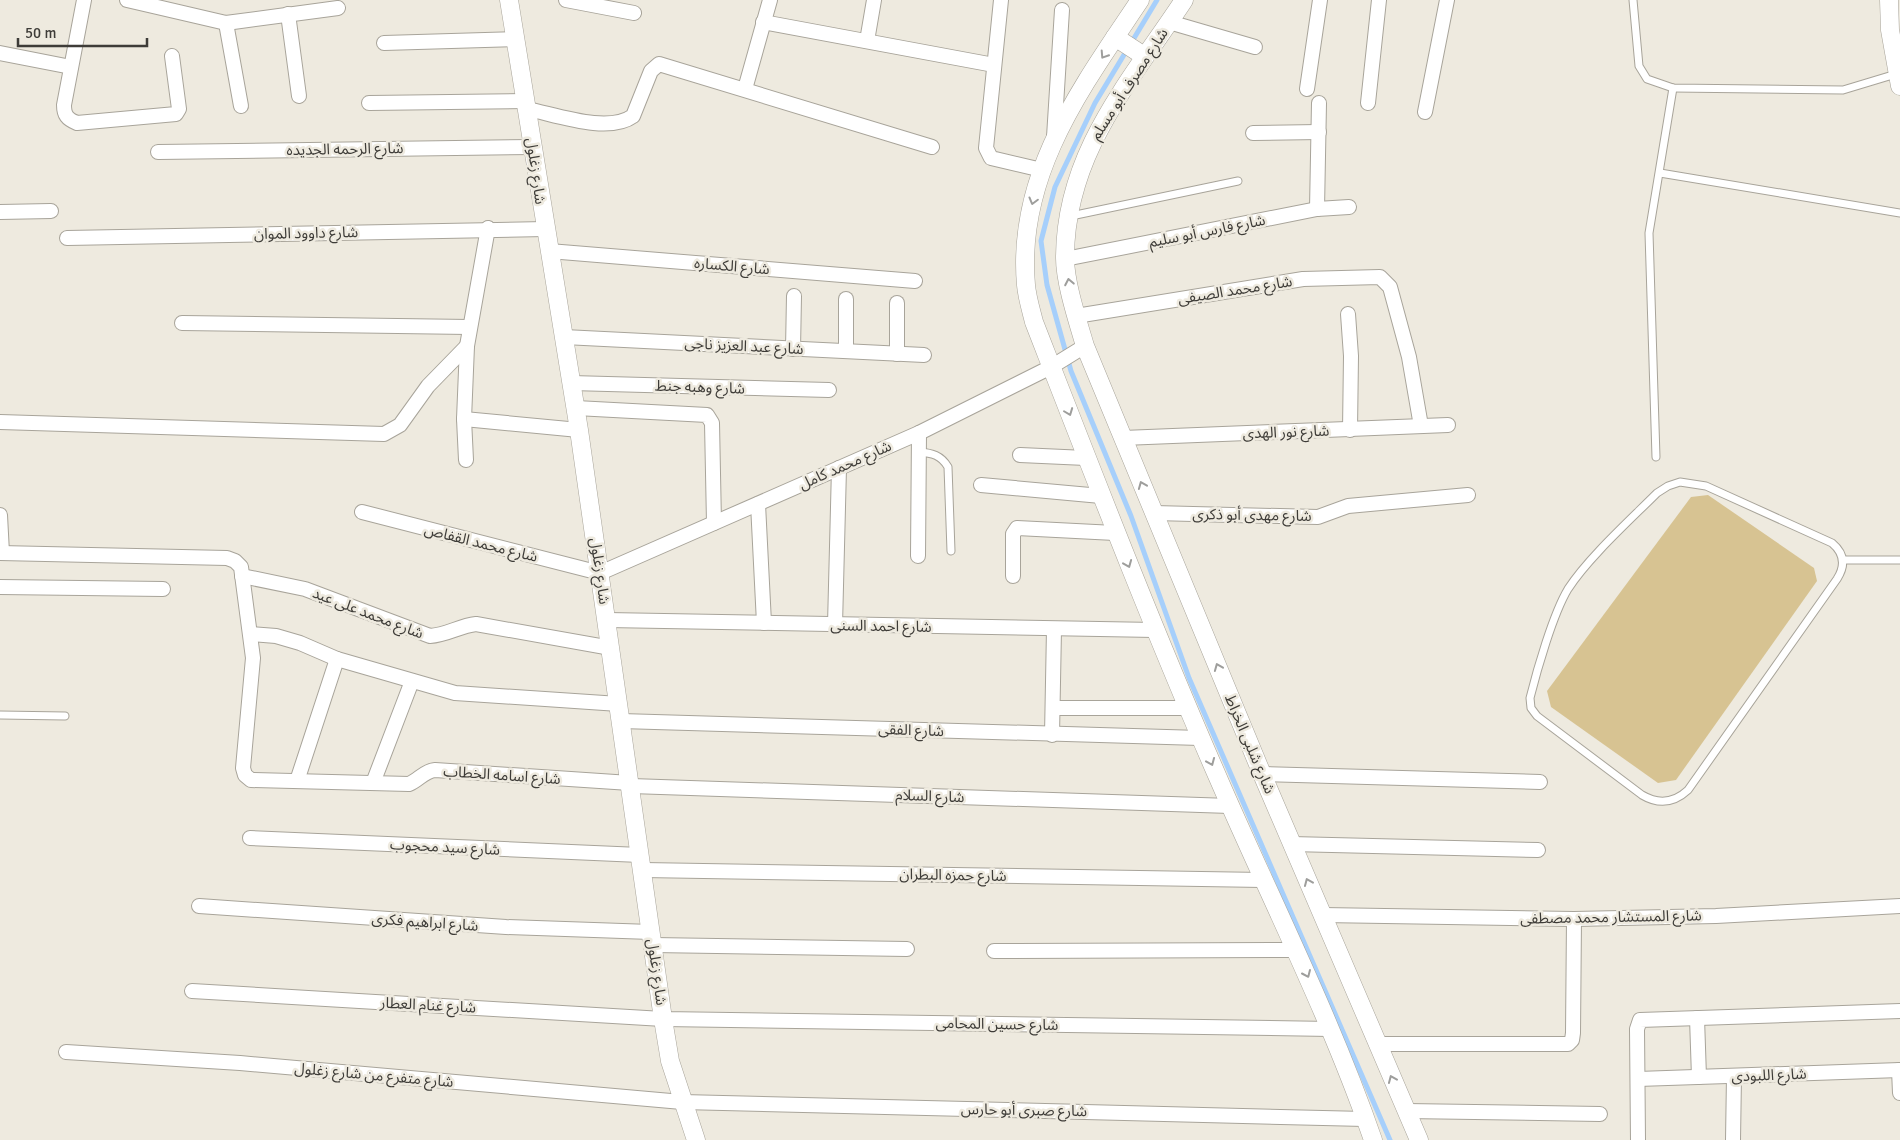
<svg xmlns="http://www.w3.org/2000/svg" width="1900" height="1140" viewBox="0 0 1900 1140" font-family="Signika,'Noto Sans Arabic',sans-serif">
<rect width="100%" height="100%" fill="#eeeadf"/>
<path fill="#d7c392" d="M 1708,495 L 1814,568 L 1817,581 L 1676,780 L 1658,783 L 1551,707 L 1547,691 L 1691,497 Z"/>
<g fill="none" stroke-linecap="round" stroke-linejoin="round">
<path stroke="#a6cffb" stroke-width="5" d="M 1157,0 L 1095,103 L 1055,187 L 1041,241 L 1047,285 L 1071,371 L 1131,516 L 1189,678 L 1390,1140"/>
<defs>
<g id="service">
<path d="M 1633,0 L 1639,66 L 1647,79 L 1673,88 L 1843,90 L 1896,74"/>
<path d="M 1660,173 L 1900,213"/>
<path d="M 1071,216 L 1238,181"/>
<path d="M 919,452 C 932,453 941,455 948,467 L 951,551"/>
<path d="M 1656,457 L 1649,233 L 1673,88"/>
<path d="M 1680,482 L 1706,486 L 1832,543 C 1844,553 1846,565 1837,579 L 1688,790 C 1674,803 1659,805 1642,795 L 1537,716 L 1531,708 L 1530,698 C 1537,670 1553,614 1568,589 C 1588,558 1630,520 1657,493 L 1668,486 Z"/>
<path d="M 1843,560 L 1900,560"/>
<path d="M 0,715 L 65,716"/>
</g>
<g id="minor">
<path d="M 84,0 L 64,105 C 64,115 67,119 77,123 L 176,114 L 179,109 L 172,56"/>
<path d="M 127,0 L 226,23 L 338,8"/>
<path d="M 566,0 L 634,13"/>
<path d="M 1001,0 L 986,148 L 991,158 L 1042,170"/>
<path d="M 288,14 L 299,96"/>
<path d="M 763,22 L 994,65"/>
<path d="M 1169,22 L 1255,47"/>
<path d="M 226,23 L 241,106"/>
<path d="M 867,41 L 874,0"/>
<path d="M 384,43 L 515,39"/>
<path d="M 0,53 L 71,67"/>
<path d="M 745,89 L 770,0"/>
<path d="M 1307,89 L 1320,0"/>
<path d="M 369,103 L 526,101"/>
<path d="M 1368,103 L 1379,0"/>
<path d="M 527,109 C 557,115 608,134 633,116 L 651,71 L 659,64 L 932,147"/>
<path d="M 1425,112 L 1447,0"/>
<path d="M 1253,133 L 1319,132"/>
<path d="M 1054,137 L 1062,10"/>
<path d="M 158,152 L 533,147"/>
<path d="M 1317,209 L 1319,103"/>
<path d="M 0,212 L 51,211"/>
<path d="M 67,238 L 545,229"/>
<path d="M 549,251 L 915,281"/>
<path d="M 1065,259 L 1317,209 L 1349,207"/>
<path d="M 846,299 L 846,351"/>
<path d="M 897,303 L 897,354"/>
<path d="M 1348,314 L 1351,356 L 1350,430"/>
<path d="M 1076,316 L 1303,279 L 1380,277 L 1390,287 L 1409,357 L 1421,426"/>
<path d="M 182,323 L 469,327"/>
<path d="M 564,337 L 924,355"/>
<path d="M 793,349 L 794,296"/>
<path d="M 571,383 L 829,390"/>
<path d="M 576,408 L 707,415 L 712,423 L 714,523"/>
<path d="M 464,419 L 579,430"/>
<path d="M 0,422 L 384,434 L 400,425 L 428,386 L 467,346"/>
<path d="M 1123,438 L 1448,425"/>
<path d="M 1020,455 L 1086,458"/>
<path d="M 466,460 L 464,419 L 467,346 L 488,228"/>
<path d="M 981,485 L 1101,496"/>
<path d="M 758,504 L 764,623"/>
<path d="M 362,512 L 600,573 L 919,433 L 1051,367 L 1085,346"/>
<path d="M 1154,513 L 1318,517 L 1348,506 L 1468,495"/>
<path d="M 0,515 L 2,553"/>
<path d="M 0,553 L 227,558 L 235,561 L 241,567 L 253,658 L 243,768 L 245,775 L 251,780 L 409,784 C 419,780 424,771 435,770 L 630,783"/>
<path d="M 918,556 L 919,433"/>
<path d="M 242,576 L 305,589 L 430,636 C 447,635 459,626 476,624 L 611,648"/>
<path d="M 1013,576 L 1013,534 L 1017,528 L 1115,533"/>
<path d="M 0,587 L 163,589"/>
<path d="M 607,620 L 1155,630"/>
<path d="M 835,625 L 839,468"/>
<path d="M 251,634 L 276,636 L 300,643 L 337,659 L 455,693 L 619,704"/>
<path d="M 1053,708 L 1187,708"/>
<path d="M 621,721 L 1200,738"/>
<path d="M 1052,735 L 1054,629"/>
<path d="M 1262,774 L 1540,782"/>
<path d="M 297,781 L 337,659"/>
<path d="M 373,783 L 412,681"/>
<path d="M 631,786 L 1230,806"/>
<path d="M 250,838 L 640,855"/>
<path d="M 1291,844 L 1538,850"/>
<path d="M 643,870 L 1263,880"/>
<path d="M 199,906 L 506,927 L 651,932"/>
<path d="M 1322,915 L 1574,919 L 1716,916 L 1900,906"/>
<path d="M 653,945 L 907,949"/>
<path d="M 994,951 L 1297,950"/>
<path d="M 192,991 L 663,1019 L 1331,1029"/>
<path d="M 1697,1018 L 1699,1077"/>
<path d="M 1377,1044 L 1568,1044 L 1572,1040 L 1573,1033 L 1574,919"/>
<path d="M 66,1052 L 240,1063 L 682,1102 L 1365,1119"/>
<path d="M 1899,1070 L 1900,1093"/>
<path d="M 1638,1079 L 1900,1070"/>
<path d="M 1406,1111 L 1600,1114"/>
<path d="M 1638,1140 L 1637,1029 L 1640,1020 L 1900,1011"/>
<path d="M 1733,1140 L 1734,1076"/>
</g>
<g id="tertiary">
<path d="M 509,0 L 579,430 L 663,1019 L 670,1061 L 696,1140"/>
<path d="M 1140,0 C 1082,87 1016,174 1026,285 C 1027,297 1031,310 1034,322 C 1094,476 1153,629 1219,780 C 1271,900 1330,1016 1373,1140"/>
<path d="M 1184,0 C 1130,82 1065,153 1065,258 C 1065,283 1078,322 1085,346 L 1262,774 L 1419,1140"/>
<path d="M 1889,0 L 1890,30 L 1900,86"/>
<path d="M 1115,37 L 1144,56"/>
</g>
</defs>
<use href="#service" stroke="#a8a49a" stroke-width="9"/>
<use href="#minor" stroke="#a8a49a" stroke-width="16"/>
<use href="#tertiary" stroke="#a8a49a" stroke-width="19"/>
<use href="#service" stroke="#fff" stroke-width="7"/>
<use href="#minor" stroke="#fff" stroke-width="14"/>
<use href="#tertiary" stroke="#fff" stroke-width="18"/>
</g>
<defs><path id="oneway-chevron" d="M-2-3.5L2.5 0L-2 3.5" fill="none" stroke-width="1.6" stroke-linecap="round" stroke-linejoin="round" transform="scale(1.25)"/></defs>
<g stroke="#9e9e9c">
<use href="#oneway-chevron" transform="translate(1104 55) rotate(123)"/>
<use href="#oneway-chevron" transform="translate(1033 201) rotate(105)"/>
<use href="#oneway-chevron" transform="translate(1069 282) rotate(-101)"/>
<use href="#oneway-chevron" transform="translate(1069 412) rotate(69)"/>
<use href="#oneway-chevron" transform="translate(1142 485) rotate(-112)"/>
<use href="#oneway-chevron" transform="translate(1128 564) rotate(68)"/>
<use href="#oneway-chevron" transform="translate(1218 667) rotate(-112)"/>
<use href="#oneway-chevron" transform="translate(1211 762) rotate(67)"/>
<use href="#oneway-chevron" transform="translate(1308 882) rotate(-113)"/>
<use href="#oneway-chevron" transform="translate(1307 974) rotate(66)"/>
<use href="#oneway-chevron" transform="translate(1392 1079) rotate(-113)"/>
</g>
<g text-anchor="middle" stroke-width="5" stroke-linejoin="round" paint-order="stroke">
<g font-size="15" fill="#3e3c38" stroke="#eeeadf">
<text transform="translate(1129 84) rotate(-57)" y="5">شارع مصرف أبو مسلم</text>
<text transform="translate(345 149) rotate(-1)" y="5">شارع الرحمه الجديده</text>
<text transform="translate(536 171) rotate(82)" y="5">شارع زغلول</text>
<text transform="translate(1207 231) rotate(-11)" y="5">شارع فارس أبو سليم</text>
<text transform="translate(306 233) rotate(-1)" y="5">شارع داوود الموان</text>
<text transform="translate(732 266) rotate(5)" y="5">شارع الكساره</text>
<text transform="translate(1235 290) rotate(-9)" y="5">شارع محمد الصيفى</text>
<text transform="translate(744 346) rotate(3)" y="5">شارع عبد العزيز ناجى</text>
<text transform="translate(700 387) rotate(2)" y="5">شارع وهبه جنط</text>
<text transform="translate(1286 432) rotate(-2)" y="5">شارع نور الهدى</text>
<text transform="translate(845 465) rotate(-24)" y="5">شارع محمد كامل</text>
<text transform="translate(1252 515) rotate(1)" y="5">شارع مهدى أبو ذكرى</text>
<text transform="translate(481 543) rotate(14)" y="5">شارع محمد القفاص</text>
<text transform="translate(600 571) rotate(82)" y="5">شارع زغلول</text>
<text transform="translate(368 613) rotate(21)" y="5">شارع محمد على عيد</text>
<text transform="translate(881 626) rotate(1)" y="5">شارع احمد السنى</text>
<text transform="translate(911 730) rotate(2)" y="5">شارع الفقى</text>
<text transform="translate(1250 744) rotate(67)" y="5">شارع شلبى الخراط</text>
<text transform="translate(502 775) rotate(4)" y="5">شارع اسامه الخطاب</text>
<text transform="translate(930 796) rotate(2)" y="5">شارع السلام</text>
<text transform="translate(445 847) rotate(3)" y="5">شارع سيد محجوب</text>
<text transform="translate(953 875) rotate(1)" y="5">شارع حمزه البطران</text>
<text transform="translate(1611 917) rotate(-1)" y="5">شارع المستشار محمد مصطفى</text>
<text transform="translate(425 922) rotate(4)" y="5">شارع ابراهيم فكرى</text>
<text transform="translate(657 972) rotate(82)" y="5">شارع زغلول</text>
<text transform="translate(428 1005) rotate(3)" y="5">شارع غنام العطار</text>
<text transform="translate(997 1024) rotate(1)" y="5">شارع حسين المحامى</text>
<text transform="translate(374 1075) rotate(5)" y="5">شارع متفرع من شارع زغلول</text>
<text transform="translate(1769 1075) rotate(-2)" y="5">شارع اللبودى</text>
<text transform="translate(1024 1110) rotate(1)" y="5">شارع صبرى أبو حارس</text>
</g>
</g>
<path d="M18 38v8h129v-8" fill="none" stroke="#3e3c38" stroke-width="2.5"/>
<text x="25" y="38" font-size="15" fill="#3e3c38" stroke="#eeeadf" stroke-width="4" paint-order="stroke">50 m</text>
</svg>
